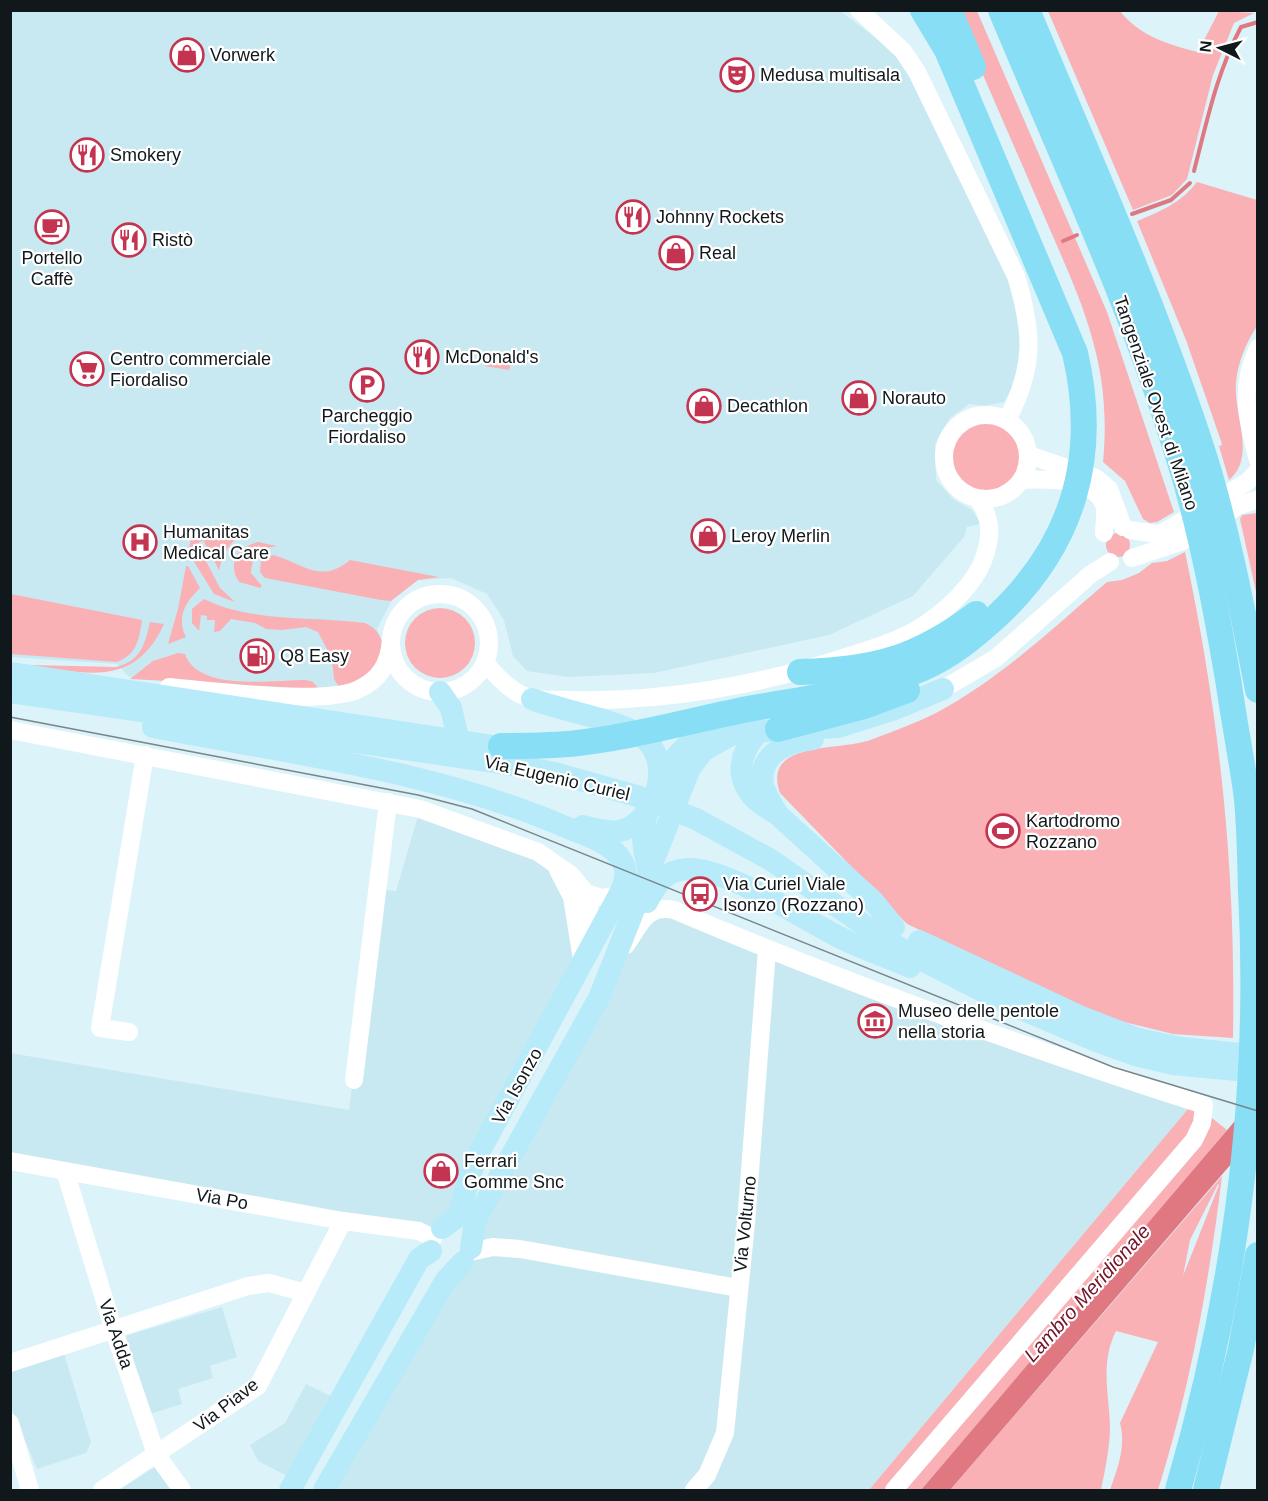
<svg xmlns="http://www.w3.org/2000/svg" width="1268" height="1501" viewBox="0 0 1268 1501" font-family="Arial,sans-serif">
<rect width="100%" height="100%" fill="#dcf3f9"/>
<g fill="#c9e9f2">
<path d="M 10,11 L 840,11 L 906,60 L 1004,266 L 1017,303 L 1022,340 L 1016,382 L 1004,402 L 984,406 L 969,404 L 950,418 L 935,444 L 936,480 L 953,499 L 972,510 L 981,524 L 967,527 L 964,537 L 913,596 L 829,635 L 654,673 L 568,677 L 527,671 L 513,656 L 504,620 L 487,594 L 451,578 L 418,580 L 393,598 L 377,629 L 384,646 L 358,681 L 320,691 L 129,677 L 117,664 L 11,657 Z"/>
<path d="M 420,809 L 552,861 L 583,966 L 438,1231 L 11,1161 L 10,1053 L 349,1110 L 377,889 L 396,891 Z"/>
<path d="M 661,907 L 1193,1103 L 869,1490 L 333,1490 L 610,969 Z"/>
<path d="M 222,1307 L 237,1357 L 210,1366 L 213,1378 L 178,1389 L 182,1404 L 150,1414 L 125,1336 Z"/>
<path d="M 62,1347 L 91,1442 L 86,1453 L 37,1469 L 11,1407 L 10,1363 Z"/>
<path d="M 306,1384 L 339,1400 L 295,1480 L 258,1461 L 250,1445 L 285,1423 Z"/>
<path d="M 155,1467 L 173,1490 L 119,1490 Z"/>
</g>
<g fill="#f9b1b6" fill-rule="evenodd">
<path d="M 955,11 L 977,11 L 1107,312 L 1174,512 L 1157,522 L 1150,523 L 1143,519 L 1125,481 L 1103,462 C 1113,358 1078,296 1039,204 C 1011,139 983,75 955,11 Z"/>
<path d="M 1048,11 L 1120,11 C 1138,35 1169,45 1198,52 L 1219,11 L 1254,13 L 1234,23 L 1213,75 L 1187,179 L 1172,195 L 1133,210 Z"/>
<path d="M 1197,182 L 1257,200 L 1257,326 C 1246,343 1238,362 1236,382 C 1233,414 1257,457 1229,480 L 1219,446 L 1222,445 L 1221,441 L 1186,340 L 1137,221 C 1161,211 1181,203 1197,182 Z"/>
<path d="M 487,355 L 512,359 L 509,370 L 485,366 Z"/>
<circle cx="986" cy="457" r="35"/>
<path d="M 1257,513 L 1258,513 L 1257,596 L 1240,519 L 1242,515 Z"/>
<path d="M 193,531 L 238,538 C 226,546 223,556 219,570 L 203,540 L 197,544 L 220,588 L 235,602 L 214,594 L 188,552 Z"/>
<circle cx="1118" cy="545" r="12"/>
<path d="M 258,542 L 277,546 C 260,548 252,555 251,573 L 262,586 L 260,588 L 239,582 C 227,563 237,547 258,542 Z"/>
<path d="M 1185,552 C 1220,719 1236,868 1233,1038 L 1173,1034 L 1108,1018 L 907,924 L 780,793 C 761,739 843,752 873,739 C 894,731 916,723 936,713 C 1000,679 1053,628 1107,582 L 1122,580 L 1139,573 L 1152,563 L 1167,561 Z"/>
<path d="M 273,555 C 303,563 320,585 350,560 L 439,577 L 418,580 L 391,601 L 381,600 L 265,578 L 260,572 L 261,561 Z"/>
<path d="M 186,566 L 188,566 L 200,588 C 186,602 176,616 186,637 L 168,644 L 178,609 Z"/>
<path d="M 11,594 L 142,620 C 139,640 137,654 117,662 L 11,654 Z"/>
<path d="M 204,599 C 254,623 311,616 365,623 C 388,633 387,659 370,675 C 364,681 348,684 339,687 L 334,679 L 332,659 L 318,632 L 306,627 L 282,630 L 266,629 L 255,623 L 231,619 L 220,631 L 214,632 L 215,620 L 207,620 L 207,616 L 201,615 L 199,631 L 192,623 L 192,609 Z"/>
<circle cx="440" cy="643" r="35"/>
<path d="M 150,622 L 164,624 C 134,689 86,673 28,665 L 116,667 C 141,661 145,644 150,622 Z"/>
<path d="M 178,653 L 185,654 C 198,692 273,680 306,680 L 313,682 L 319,689 L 130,679 L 153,661 Z"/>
<path d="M 1193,1103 L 1227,1130 L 1197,1167 L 921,1490 L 869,1490 Z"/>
<path d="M 1222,1176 C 1209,1283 1190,1388 1158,1490 L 1110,1490 C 1118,1467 1126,1447 1120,1423 L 1158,1342 L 1116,1331 C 1100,1363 1109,1392 1110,1426 C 1110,1447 1105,1470 1101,1490 L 950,1490 ZM 1218,1184 L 1219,1185 L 1183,1276 L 1190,1240 Z"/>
</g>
<path fill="#e07882" d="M 1257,1095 L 1257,1134 L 950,1490 L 921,1490 Z"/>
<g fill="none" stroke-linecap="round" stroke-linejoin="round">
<g stroke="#e07882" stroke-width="4">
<path d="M 1194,171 C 1207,121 1217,72 1241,27 L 1258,22"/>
<path d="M 1132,214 L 1171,200 L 1190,183"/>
<path d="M 1063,241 L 1077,235"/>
</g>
<g stroke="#fff" stroke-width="18">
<path d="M 859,10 L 903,51 L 917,72 L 1016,276 C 1033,332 1035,367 1007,420"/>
<path d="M 1258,348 C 1239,388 1247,419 1258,460"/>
<circle cx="986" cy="457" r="42"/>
<path d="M 1029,455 L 1096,478 L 1109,489 L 1123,527"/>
<path d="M 1022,480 C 1045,479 1094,477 1104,505 C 1107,513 1104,524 1104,533"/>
<path d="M 1130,530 L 1157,534 L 1164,532 L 1247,482 L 1258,471"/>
<path d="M 1132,558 L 1183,541 L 1238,506 L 1258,499"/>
<circle cx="440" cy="643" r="49"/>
<path d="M 485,663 C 498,677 512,694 531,698 C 544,701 559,699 572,700 C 664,702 761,685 849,656 C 871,649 895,642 916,630 C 943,614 976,585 985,555 C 992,534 991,517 978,499"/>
<path d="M 169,687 C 211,691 322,705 357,690 C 380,680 389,664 391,640"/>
<path d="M 943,689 L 996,658 L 1091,574 L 1110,562"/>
<path d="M 10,730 L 420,809 L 538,852 L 571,875 L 586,893 L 602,898 L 619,895"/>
<path d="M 558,870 L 572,897 L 583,966"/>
<path d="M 586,893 L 596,942"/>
<path d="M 626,945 C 640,925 646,904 674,910 C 845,983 1027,1048 1204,1105 L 1202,1123 L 1194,1140 L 894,1490"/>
<path d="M 129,1032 L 100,1028 L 145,755"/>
<path d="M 354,1080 L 388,802"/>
<path d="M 10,1161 L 343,1221 L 419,1231 L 433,1238"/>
<path d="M 65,1171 L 114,1331 L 156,1454 L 182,1490"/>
<path d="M 470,1252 L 493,1247 L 520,1249 L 738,1288"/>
<path d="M 10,1363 L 248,1286 L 269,1283 L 306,1293"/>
<path d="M 10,1423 L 30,1490"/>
<path d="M 102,1490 L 258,1386 L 343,1221"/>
<path d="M 694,1490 L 707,1475 L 725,1433 L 746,1223 L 767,950"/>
</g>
<g stroke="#b8ebf9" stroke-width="22">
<path d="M 10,673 L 519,750"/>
<path d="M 10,692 L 501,763 L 555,773 L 637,796 L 696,819 L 771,860 L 871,930 L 910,954 L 998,999 L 1096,1041 L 1135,1055 L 1173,1064 L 1258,1072"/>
<path d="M 440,692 L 451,708 L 462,754"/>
<path d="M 532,699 C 563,712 627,720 647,741 C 673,767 654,824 619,831 C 607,833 594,829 583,826"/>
<path d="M 153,727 C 293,754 437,771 568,828 C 586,835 612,843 622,861 C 629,873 624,884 619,895 L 482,1147 L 471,1172 L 460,1210 L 456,1218 L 442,1228"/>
<path d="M 758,732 C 730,764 739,795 776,813 L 874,902 L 894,927"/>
<path d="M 657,793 L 674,759 L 687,745 L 709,734 L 838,727 L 892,710 L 943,689"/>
<path d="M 648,811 C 639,837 644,848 649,873"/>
<path d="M 776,812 C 772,804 765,794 763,785 C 758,753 788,742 813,739"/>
<path d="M 647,902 C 656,885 665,870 687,869 C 727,867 804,920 841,938 C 863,949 887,957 910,967"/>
<path d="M 919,941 L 1079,1016 L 1138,1039 L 1182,1048 L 1258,1056"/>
<path d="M 471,1248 L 475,1221 L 599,998 L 690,768 L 703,751 L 731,735"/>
<path d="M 290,1490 L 419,1259 L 431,1251"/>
<path d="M 324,1490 L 446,1280 L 463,1262"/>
</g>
<g stroke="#88def5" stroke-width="26">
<path d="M 949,10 L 973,67"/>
<path d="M 1001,10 C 1065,164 1137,316 1184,475 C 1204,544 1217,614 1229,685 C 1234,721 1241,756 1246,791 C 1250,824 1250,858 1251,891 C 1262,1095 1235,1295 1178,1490"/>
<path d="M 1027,10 C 1089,159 1156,306 1205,459 C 1228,534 1243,613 1258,690"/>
<path d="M 800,672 C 873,670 917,659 976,614"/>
<path d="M 778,729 L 864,706 L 907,690"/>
<path d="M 501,746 C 526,746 552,746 578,743 C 631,737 685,722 738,711 C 799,699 866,693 923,668 C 951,656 974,637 997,616 C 1074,544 1099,455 1075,353 L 947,50 L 923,10"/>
<path d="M 1206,1490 L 1241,1349 L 1258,1255"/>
</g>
<path stroke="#77868b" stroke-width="1.5" d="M 10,717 L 418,795 L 472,809 L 1113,1067 L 1258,1111"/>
</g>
<defs>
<symbol id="shop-ring" viewBox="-11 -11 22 22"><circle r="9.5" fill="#fff" stroke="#c4334f" stroke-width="1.5"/><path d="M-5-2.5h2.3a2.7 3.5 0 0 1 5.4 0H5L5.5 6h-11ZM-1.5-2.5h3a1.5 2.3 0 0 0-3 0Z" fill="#c4334f"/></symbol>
<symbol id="theatre-ring" viewBox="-11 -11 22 22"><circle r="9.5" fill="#fff" stroke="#c4334f" stroke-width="1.5"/><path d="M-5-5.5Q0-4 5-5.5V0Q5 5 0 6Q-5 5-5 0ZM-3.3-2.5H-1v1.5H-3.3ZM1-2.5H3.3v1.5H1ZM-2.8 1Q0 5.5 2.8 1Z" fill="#c4334f"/></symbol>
<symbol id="restaurant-ring" viewBox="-11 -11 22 22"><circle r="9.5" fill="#fff" stroke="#c4334f" stroke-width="1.5"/><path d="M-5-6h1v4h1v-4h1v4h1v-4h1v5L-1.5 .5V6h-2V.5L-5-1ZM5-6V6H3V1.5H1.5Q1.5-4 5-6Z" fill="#c4334f"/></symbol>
<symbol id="cafe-ring" viewBox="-11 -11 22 22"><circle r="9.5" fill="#fff" stroke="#c4334f" stroke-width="1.5"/><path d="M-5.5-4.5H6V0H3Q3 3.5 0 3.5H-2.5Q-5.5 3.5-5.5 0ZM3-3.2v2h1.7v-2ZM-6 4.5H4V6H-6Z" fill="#c4334f"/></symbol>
<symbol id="supermarket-ring" viewBox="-11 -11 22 22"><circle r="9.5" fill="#fff" stroke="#c4334f" stroke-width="1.5"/><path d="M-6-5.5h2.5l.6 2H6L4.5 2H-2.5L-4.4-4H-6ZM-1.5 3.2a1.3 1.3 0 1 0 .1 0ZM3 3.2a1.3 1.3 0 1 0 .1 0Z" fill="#c4334f"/></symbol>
<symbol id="parking-ring" viewBox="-11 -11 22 22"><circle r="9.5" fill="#fff" stroke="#c4334f" stroke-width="1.5"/><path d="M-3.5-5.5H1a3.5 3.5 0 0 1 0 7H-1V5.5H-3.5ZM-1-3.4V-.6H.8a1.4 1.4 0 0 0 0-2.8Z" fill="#c4334f"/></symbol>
<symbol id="hospital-ring" viewBox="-11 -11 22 22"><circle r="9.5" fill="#fff" stroke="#c4334f" stroke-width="1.5"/><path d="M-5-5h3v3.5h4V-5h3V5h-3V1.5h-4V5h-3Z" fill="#c4334f"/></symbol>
<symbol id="fuel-ring" viewBox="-11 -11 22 22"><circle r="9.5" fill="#fff" stroke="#c4334f" stroke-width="1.5"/><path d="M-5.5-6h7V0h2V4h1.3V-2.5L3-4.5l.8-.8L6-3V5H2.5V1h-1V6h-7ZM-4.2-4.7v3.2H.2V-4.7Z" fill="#c4334f"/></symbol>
<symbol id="stadium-ring" viewBox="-11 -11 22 22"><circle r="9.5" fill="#fff" stroke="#c4334f" stroke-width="1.5"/><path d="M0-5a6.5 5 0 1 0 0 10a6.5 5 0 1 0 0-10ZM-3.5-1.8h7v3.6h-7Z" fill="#c4334f"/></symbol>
<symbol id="bus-ring" viewBox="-11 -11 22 22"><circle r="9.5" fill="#fff" stroke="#c4334f" stroke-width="1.5"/><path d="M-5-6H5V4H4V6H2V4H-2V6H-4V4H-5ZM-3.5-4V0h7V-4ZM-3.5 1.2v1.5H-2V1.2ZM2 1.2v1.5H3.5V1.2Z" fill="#c4334f"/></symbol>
<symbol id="museum-ring" viewBox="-11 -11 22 22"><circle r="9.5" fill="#fff" stroke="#c4334f" stroke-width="1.5"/><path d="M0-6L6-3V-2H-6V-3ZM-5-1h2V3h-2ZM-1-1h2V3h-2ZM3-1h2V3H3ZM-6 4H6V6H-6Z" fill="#c4334f"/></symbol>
</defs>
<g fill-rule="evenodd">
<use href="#shop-ring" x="168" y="36" width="38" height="38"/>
<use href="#theatre-ring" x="718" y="56" width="38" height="38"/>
<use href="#restaurant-ring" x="68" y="136" width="38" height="38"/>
<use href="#restaurant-ring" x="614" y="198" width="38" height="38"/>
<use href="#cafe-ring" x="33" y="208" width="38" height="38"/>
<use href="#restaurant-ring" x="110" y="221" width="38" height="38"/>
<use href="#shop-ring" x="657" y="234" width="38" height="38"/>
<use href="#restaurant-ring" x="403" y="338" width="38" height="38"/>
<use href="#supermarket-ring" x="68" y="350" width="38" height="38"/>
<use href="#parking-ring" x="348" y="366" width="38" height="38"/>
<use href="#shop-ring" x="840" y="379" width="38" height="38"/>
<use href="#shop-ring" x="685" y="387" width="38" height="38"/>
<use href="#shop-ring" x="689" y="517" width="38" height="38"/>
<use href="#hospital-ring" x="121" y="523" width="38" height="38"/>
<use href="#fuel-ring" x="238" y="637" width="38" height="38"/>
<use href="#stadium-ring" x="984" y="812" width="38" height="38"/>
<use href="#bus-ring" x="681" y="875" width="38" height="38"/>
<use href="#museum-ring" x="856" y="1002" width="38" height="38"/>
<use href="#shop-ring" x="422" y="1152" width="38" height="38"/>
</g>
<g text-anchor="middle" stroke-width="4.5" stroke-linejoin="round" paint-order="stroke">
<g font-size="18" fill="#10181b" stroke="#fff" text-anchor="start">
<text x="210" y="61">Vorwerk</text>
<text x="760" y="81">Medusa multisala</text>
<text x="110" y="161">Smokery</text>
<text x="656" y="223">Johnny Rockets</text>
<text x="152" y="246">Ristò</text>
<text x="699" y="259">Real</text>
<text x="52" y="264" text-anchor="middle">Portello<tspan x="52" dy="21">Caffè</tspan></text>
<text x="445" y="363">McDonald's</text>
<text x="110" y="365">Centro commerciale<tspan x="110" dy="21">Fiordaliso</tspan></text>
<text x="882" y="404">Norauto</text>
<text x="727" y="412">Decathlon</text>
<text x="367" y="422" text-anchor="middle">Parcheggio<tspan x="367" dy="21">Fiordaliso</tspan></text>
<text x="163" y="538">Humanitas<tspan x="163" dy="21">Medical Care</tspan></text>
<text x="731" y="542">Leroy Merlin</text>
<text x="280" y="662">Q8 Easy</text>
<text x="1026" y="827">Kartodromo<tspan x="1026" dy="21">Rozzano</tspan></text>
<text x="723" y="890">Via Curiel Viale<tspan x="723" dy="21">Isonzo (Rozzano)</tspan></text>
<text x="898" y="1017">Museo delle pentole<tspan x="898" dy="21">nella storia</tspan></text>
<text x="464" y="1167">Ferrari<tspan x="464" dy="21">Gomme Snc</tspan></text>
</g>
<g font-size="18" fill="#10181b" stroke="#fff">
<text transform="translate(1156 403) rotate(71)" y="6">Tangenziale Ovest di Milano</text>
<text transform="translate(557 778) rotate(13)" y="6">Via Eugenio Curiel</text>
<text transform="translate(517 1086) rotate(-61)" y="6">Via Isonzo</text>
<text transform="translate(222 1199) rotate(10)" y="6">Via Po</text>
<text transform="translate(745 1224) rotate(-84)" y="6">Via Volturno</text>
<text transform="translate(116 1334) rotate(71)" y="6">Via Adda</text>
<text transform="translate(226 1405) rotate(-37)" y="6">Via Piave</text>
</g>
<g font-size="20" font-style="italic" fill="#731529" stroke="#fff">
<text transform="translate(1087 1293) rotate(-48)" y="7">Lambro Meridionale</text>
</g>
</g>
<rect width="1268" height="1501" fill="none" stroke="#10181b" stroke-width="24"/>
<g transform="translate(1220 48) rotate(276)" stroke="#ffffff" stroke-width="4.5" paint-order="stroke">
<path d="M0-4.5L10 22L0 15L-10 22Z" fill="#10181b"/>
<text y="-9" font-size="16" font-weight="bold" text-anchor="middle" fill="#10181b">N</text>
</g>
</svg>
